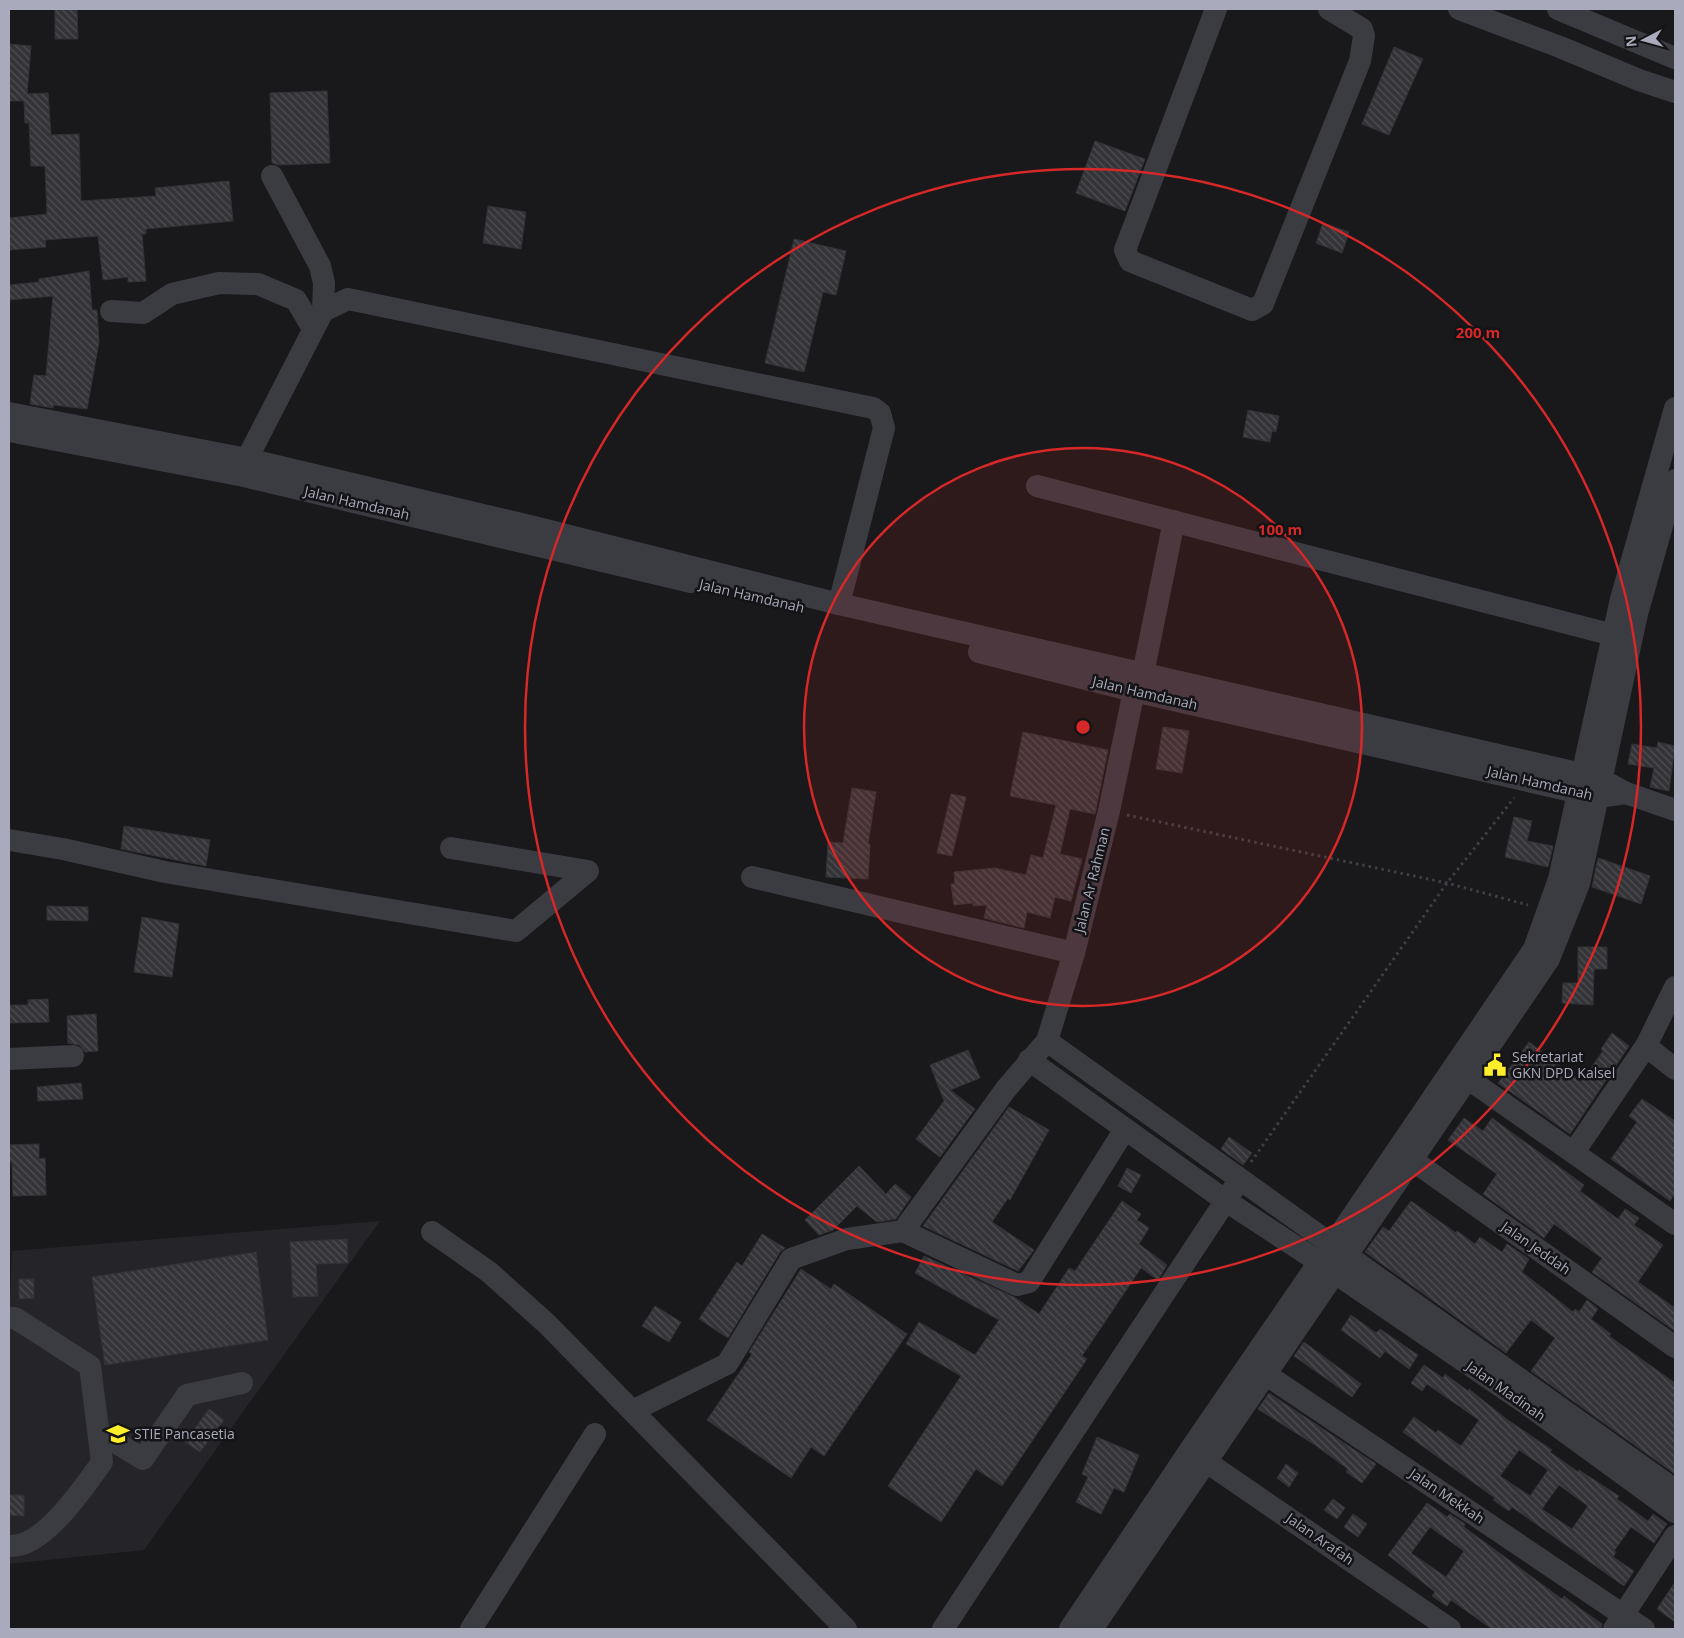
<svg xmlns="http://www.w3.org/2000/svg" width="1684" height="1638" viewBox="0 0 1684 1638" font-family="'Open Sans',sans-serif">
<defs>
<pattern id="building-back-hatch" width="6" height="6" patternUnits="userSpaceOnUse" patternTransform="scale(1.25)"><rect width="6" height="6" fill="#343337"/><path d="M-1 5l2 2M0 0l6 6M5-1l2 2" fill="none" stroke="#4f4e52"/></pattern>
</defs>
<rect width="100%" height="100%" fill="#19181a"/>
<path fill="#252428" d="M 380,1221 L 144,1550 L 9,1564 L 9,1319 L 12,1251 Z"/>
<g fill="url(#building-back-hatch)" stroke="#333237" fill-rule="evenodd">
<path d="M 55,9 L 77,9 L 78,39 L 55,39 Z"/>
<path d="M 9,44 L 31,46 L 27,94 L 48,93 L 51,135 L 79,134 L 81,201 L 156,196 L 155,188 L 229,181 L 233,221 L 146,229 L 146,234 L 142,234 L 146,281 L 128,282 L 128,277 L 103,280 L 98,236 L 45,240 L 46,247 L 9,250 L 9,218 L 47,214 L 45,166 L 31,166 L 29,123 L 25,123 L 24,101 L 9,101 Z"/>
<path d="M 1394,47 L 1423,59 L 1389,135 L 1362,124 Z"/>
<path d="M 327,91 L 330,163 L 279,165 L 272,163 L 270,93 Z"/>
<path d="M 1095,141 L 1145,159 L 1125,211 L 1076,193 Z"/>
<path d="M 488,206 L 526,212 L 521,249 L 483,243 Z"/>
<path d="M 1323,223 L 1349,232 L 1342,253 L 1316,243 Z"/>
<path d="M 794,239 L 846,251 L 836,295 L 823,292 L 804,372 L 765,363 Z"/>
<path d="M 89,271 L 92,310 L 97,310 L 99,342 L 87,409 L 53,405 L 53,408 L 30,404 L 34,375 L 46,376 L 53,296 L 9,300 L 9,285 L 39,282 L 39,279 Z"/>
<path d="M 1248,410 L 1279,416 L 1276,432 L 1272,431 L 1270,442 L 1243,437 Z"/>
<path d="M 1163,727 L 1189,731 L 1182,773 L 1156,769 Z"/>
<path d="M 1023,732 L 1108,750 L 1095,814 L 1070,809 L 1060,854 L 1082,859 L 1071,901 L 1055,897 L 1050,918 L 1027,912 L 1024,928 L 984,918 L 987,905 L 973,906 L 973,903 L 954,905 L 951,884 L 955,884 L 954,872 L 995,868 L 1026,875 L 1031,855 L 1043,858 L 1056,805 L 1010,796 Z"/>
<path d="M 1658,742 L 1675,746 L 1669,791 L 1650,787 L 1654,768 L 1628,764 L 1632,744 L 1657,748 Z"/>
<path d="M 852,788 L 876,792 L 868,844 L 870,844 L 868,879 L 826,877 L 828,842 L 843,843 Z"/>
<path d="M 951,794 L 966,797 L 952,856 L 937,853 Z"/>
<path d="M 1514,817 L 1532,821 L 1527,841 L 1553,846 L 1548,867 L 1505,857 Z"/>
<path d="M 124,826 L 210,840 L 206,866 L 121,849 Z"/>
<path d="M 1598,858 L 1650,876 L 1641,904 L 1592,887 Z"/>
<path d="M 47,906 L 88,907 L 88,921 L 47,920 Z"/>
<path d="M 142,917 L 179,924 L 172,977 L 134,972 Z"/>
<path d="M 1578,947 L 1607,947 L 1607,969 L 1594,969 L 1593,1005 L 1562,1003 L 1563,983 L 1578,983 Z"/>
<path d="M 48,999 L 49,1022 L 9,1023 L 9,1005 L 28,1005 L 28,1000 Z"/>
<path d="M 96,1014 L 98,1051 L 85,1052 L 79,1045 L 68,1043 L 67,1016 Z"/>
<path d="M 1612,1033 L 1629,1046 L 1570,1134 L 1498,1083 L 1529,1042 L 1581,1082 L 1603,1051 L 1601,1049 Z"/>
<path d="M 968,1050 L 980,1078 L 950,1090 L 975,1109 L 940,1157 L 916,1139 L 944,1101 L 930,1065 Z"/>
<path d="M 81,1083 L 83,1099 L 38,1101 L 37,1087 Z"/>
<path d="M 1642,1099 L 1675,1121 L 1675,1193 L 1670,1201 L 1611,1159 L 1637,1122 L 1629,1116 Z"/>
<path d="M 1009,1107 L 1049,1130 L 1010,1200 L 1008,1198 L 992,1222 L 1034,1250 L 1018,1271 L 923,1226 Z"/>
<path d="M 1464,1118 L 1483,1131 L 1492,1118 L 1584,1185 L 1580,1191 L 1618,1219 L 1625,1209 L 1639,1218 L 1634,1225 L 1663,1245 L 1638,1282 L 1675,1308 L 1675,1331 L 1592,1272 L 1602,1258 L 1554,1224 L 1544,1238 L 1483,1194 L 1497,1174 L 1448,1140 Z"/>
<path d="M 1229,1137 L 1252,1153 L 1243,1165 L 1221,1149 Z"/>
<path d="M 39,1144 L 39,1159 L 45,1158 L 46,1195 L 13,1196 L 12,1162 L 9,1162 L 9,1145 Z"/>
<path d="M 859,1166 L 886,1194 L 895,1184 L 911,1197 L 896,1219 L 877,1222 L 857,1206 L 833,1230 L 819,1235 L 805,1220 Z"/>
<path d="M 1127,1168 L 1141,1175 L 1131,1193 L 1118,1186 Z"/>
<path d="M 1122,1201 L 1141,1214 L 1137,1220 L 1149,1228 L 1139,1244 L 1167,1265 L 1158,1280 L 1141,1268 L 1082,1356 L 1087,1359 L 1002,1486 L 976,1469 L 941,1522 L 888,1486 L 961,1376 L 906,1344 L 919,1322 L 975,1355 L 999,1320 L 915,1273 L 924,1256 L 1014,1297 L 1039,1314 L 1069,1268 L 1075,1271 Z"/>
<path d="M 1411,1201 L 1456,1233 L 1457,1231 L 1475,1244 L 1480,1237 L 1502,1252 L 1507,1244 L 1529,1259 L 1522,1272 L 1573,1312 L 1575,1309 L 1579,1312 L 1587,1300 L 1598,1309 L 1591,1319 L 1611,1334 L 1609,1336 L 1675,1383 L 1675,1474 L 1531,1371 L 1555,1338 L 1531,1320 L 1506,1353 L 1365,1252 L 1383,1227 L 1389,1231 Z"/>
<path d="M 762,1234 L 785,1248 L 780,1252 L 728,1338 L 699,1319 L 737,1262 L 742,1266 Z"/>
<path d="M 347,1239 L 348,1263 L 316,1264 L 318,1296 L 293,1297 L 290,1242 Z"/>
<path d="M 256,1252 L 268,1340 L 105,1365 L 92,1277 Z"/>
<path d="M 801,1269 L 831,1289 L 834,1284 L 907,1334 L 824,1456 L 811,1447 L 791,1478 L 707,1420 L 752,1354 L 749,1352 Z"/>
<path d="M 19,1279 L 34,1279 L 34,1298 L 19,1299 Z"/>
<path d="M 655,1306 L 681,1322 L 669,1342 L 642,1326 Z"/>
<path d="M 1351,1315 L 1376,1333 L 1380,1329 L 1418,1355 L 1409,1369 L 1385,1351 L 1380,1358 L 1341,1330 Z"/>
<path d="M 1304,1342 L 1361,1384 L 1352,1397 L 1294,1356 Z"/>
<path d="M 1424,1365 L 1443,1378 L 1445,1374 L 1468,1391 L 1469,1389 L 1505,1418 L 1552,1450 L 1550,1452 L 1578,1472 L 1579,1470 L 1619,1496 L 1617,1499 L 1648,1521 L 1653,1514 L 1667,1524 L 1654,1543 L 1631,1527 L 1614,1551 L 1616,1552 L 1613,1557 L 1634,1571 L 1624,1586 L 1512,1507 L 1509,1511 L 1493,1500 L 1495,1498 L 1403,1432 L 1414,1417 L 1436,1433 L 1438,1430 L 1461,1446 L 1479,1420 L 1427,1384 L 1422,1391 L 1411,1383 ZM 1519,1450 L 1548,1470 L 1530,1496 L 1500,1476 ZM 1559,1485 L 1588,1506 L 1572,1529 L 1542,1509 Z"/>
<path d="M 1269,1393 L 1376,1464 L 1362,1483 L 1346,1472 L 1348,1469 L 1315,1445 L 1258,1409 Z"/>
<path d="M 209,1409 L 224,1420 L 200,1452 L 185,1442 Z"/>
<path d="M 1097,1437 L 1139,1455 L 1124,1492 L 1114,1488 L 1101,1514 L 1076,1502 L 1088,1477 L 1082,1474 Z"/>
<path d="M 1286,1464 L 1298,1473 L 1289,1487 L 1277,1478 Z"/>
<path d="M 9,1495 L 24,1495 L 24,1516 L 9,1515 Z"/>
<path d="M 1333,1499 L 1345,1508 L 1337,1519 L 1324,1510 Z"/>
<path d="M 1427,1503 L 1447,1517 L 1450,1514 L 1465,1524 L 1464,1527 L 1528,1574 L 1562,1599 L 1564,1596 L 1578,1607 L 1602,1624 L 1601,1629 L 1492,1629 L 1451,1600 L 1447,1606 L 1432,1596 L 1435,1592 L 1388,1555 ZM 1430,1527 L 1464,1551 L 1446,1577 L 1411,1553 Z"/>
<path d="M 1353,1514 L 1367,1524 L 1358,1537 L 1344,1527 Z"/>
<path d="M 1675,1582 L 1675,1622 L 1657,1609 Z"/>
</g>
<g fill="none" stroke-linecap="round" stroke-linejoin="round">
<g stroke="#3e3f47" stroke-width="3" stroke-dasharray="2.5 4" stroke-linecap="butt">
<path d="M 1127,815 L 1447,883 L 1528,905"/>
<path d="M 1251,1162 L 1447,883 L 1514,798"/>
</g>
<g stroke="#3b3b42" stroke-width="22">
<path d="M 1216,9 L 1125,250 L 1130,261 L 1252,310 L 1263,304 L 1266,296 L 1360,61 L 1364,36 L 1362,29 L 1329,9"/>
<path d="M 1459,9 L 1560,47 L 1639,80 L 1675,92"/>
<path d="M 1558,9 L 1675,58"/>
<path d="M 111,311 L 143,313 L 172,294 L 219,283 L 258,284 L 296,300 L 313,329"/>
<path d="M 323,311 L 348,299 L 873,408 L 880,413 L 884,428 L 839,604"/>
<path d="M 9,413 L 247,459 L 538,528 L 839,604 L 1582,774 L 1602,780 L 1626,793 L 1675,810"/>
<path d="M 9,431 L 244,476 L 691,582"/>
<path d="M 244,473 L 247,459 L 323,311 L 324,283 L 320,266 L 272,176"/>
<path d="M 1037,486 L 1613,635"/>
<path d="M 979,652 L 1134,691 L 1598,797 L 1626,793"/>
<path d="M 9,840 L 63,849 L 165,872 L 516,931 L 588,871 L 451,848"/>
<path d="M 752,877 L 1074,953"/>
<path d="M 1675,987 L 1646,1046 L 1675,1069"/>
<path d="M 1047,1041 L 1675,1490"/>
<path d="M 9,1059 L 73,1056"/>
<path d="M 1029,1060 L 1226,1201 L 1319,1262 L 1531,1407 L 1675,1512"/>
<path d="M 1457,1071 L 1675,1224"/>
<path d="M 1401,1152 L 1675,1347"/>
<path d="M 1574,1152 L 1646,1046"/>
<path d="M 903,1231 L 1017,1285 L 1029,1282 L 1125,1129"/>
<path d="M 432,1232 L 489,1272 L 547,1324 L 846,1629"/>
<path d="M 9,1318 L 15,1318 L 90,1366 L 102,1462 C 84,1487 43,1549 9,1546"/>
<path d="M 1252,1365 L 1644,1629"/>
<path d="M 634,1410 L 727,1364 L 791,1259 L 847,1239 L 903,1231 L 1006,1089 L 1047,1041 L 1074,953 L 1109,811 L 1134,691 L 1143,674 L 1174,521"/>
<path d="M 99,1432 L 143,1459 L 187,1395 L 242,1383"/>
<path d="M 1195,1454 L 1450,1629"/>
<path d="M 471,1629 L 595,1434"/>
<path d="M 943,1629 L 1234,1188"/>
<path d="M 1070,1629 L 1190,1450 L 1319,1262 L 1332,1246 L 1534,949 L 1559,879 L 1621,599 L 1675,408"/>
<path d="M 1092,1629 L 1549,959 L 1579,884 L 1637,614 L 1675,480"/>
<path d="M 1614,1629 L 1675,1536"/>
</g>
</g>
<circle cx="1083" cy="727" r="279" fill="#d62828" fill-opacity=".12"/>
<g fill="none" stroke="#d62828" stroke-width="2.5">
<circle cx="1083" cy="727" r="279"/>
<circle cx="1083" cy="727" r="558"/>
</g>
<defs>
<symbol id="civic-bare" viewBox="-9 -9 18 18"><path d="M-.6-6.5H3V-4.5H.6V-3L4-1V1h2V6H-6V1h2V-1L-.6-3ZM-1.2 2.5V6h2.4V2.5Z" fill="#ffef2b" stroke="#141316" stroke-width="2.5" paint-order="stroke"/></symbol>
<symbol id="university-bare" viewBox="-9 -9 18 18"><path d="M0-5L7-2L0 1L-7-2ZM-4 1L0 2.5L4 1V4Q0 6-4 4Z" fill="#ffef2b" stroke="#141316" stroke-width="2.5" paint-order="stroke"/></symbol>
</defs>
<g fill-rule="evenodd">
<use href="#civic-bare" x="1479" y="1049" width="32" height="32"/>
<use href="#university-bare" x="102" y="1418" width="32" height="32"/>
</g>
<g text-anchor="middle" stroke-width="5" stroke-linejoin="round" paint-order="stroke">
<g font-size="14" fill="#a9aabb" stroke="#141316">
<text transform="translate(357 503) rotate(13)" y="5">Jalan Hamdanah</text>
<text transform="translate(752 596) rotate(13)" y="5">Jalan Hamdanah</text>
<text transform="translate(1145 693) rotate(13)" y="5">Jalan Hamdanah</text>
<text transform="translate(1540 783) rotate(13)" y="5">Jalan Hamdanah</text>
<text transform="translate(1092 880) rotate(-76)" y="5">Jalan Ar Rahman</text>
<text transform="translate(1536 1248) rotate(35)" y="5">Jalan Jeddah</text>
<text transform="translate(1506 1391) rotate(35)" y="5">Jalan Madinah</text>
<text transform="translate(1447 1496) rotate(34)" y="5">Jalan Mekkah</text>
<text transform="translate(1320 1539) rotate(35)" y="5">Jalan Arafah</text>
</g>
<g font-size="14" fill="#a9aabb" stroke="#141316" text-anchor="start">
<text x="1512" y="1062">Sekretariat<tspan x="1512" dy="16">GKN DPD Kalsel</tspan></text>
<text x="134" y="1439">STIE Pancasetia</text>
</g>
</g>
<circle cx="1083" cy="727" r="8" fill="#d62828" stroke="#141316" stroke-width="2.5"/>
<g font-size="15" text-anchor="middle" font-weight="bold" fill="#d62828" stroke="#141316" stroke-width="5" stroke-linejoin="round" paint-order="stroke">
<text x="1478" y="338">200 m</text>
<text x="1280" y="535">100 m</text>
</g>
<rect width="1684" height="1638" fill="none" stroke="#a9aabb" stroke-width="20"/>
<g transform="translate(1644 40) rotate(264)" stroke="#141316" stroke-width="4" paint-order="stroke">
<path d="M0-4L9 19L0 12L-9 19Z" fill="#a9aabb"/>
<text y="-8" font-size="14" font-weight="bold" text-anchor="middle" fill="#a9aabb">N</text>
</g>
</svg>
